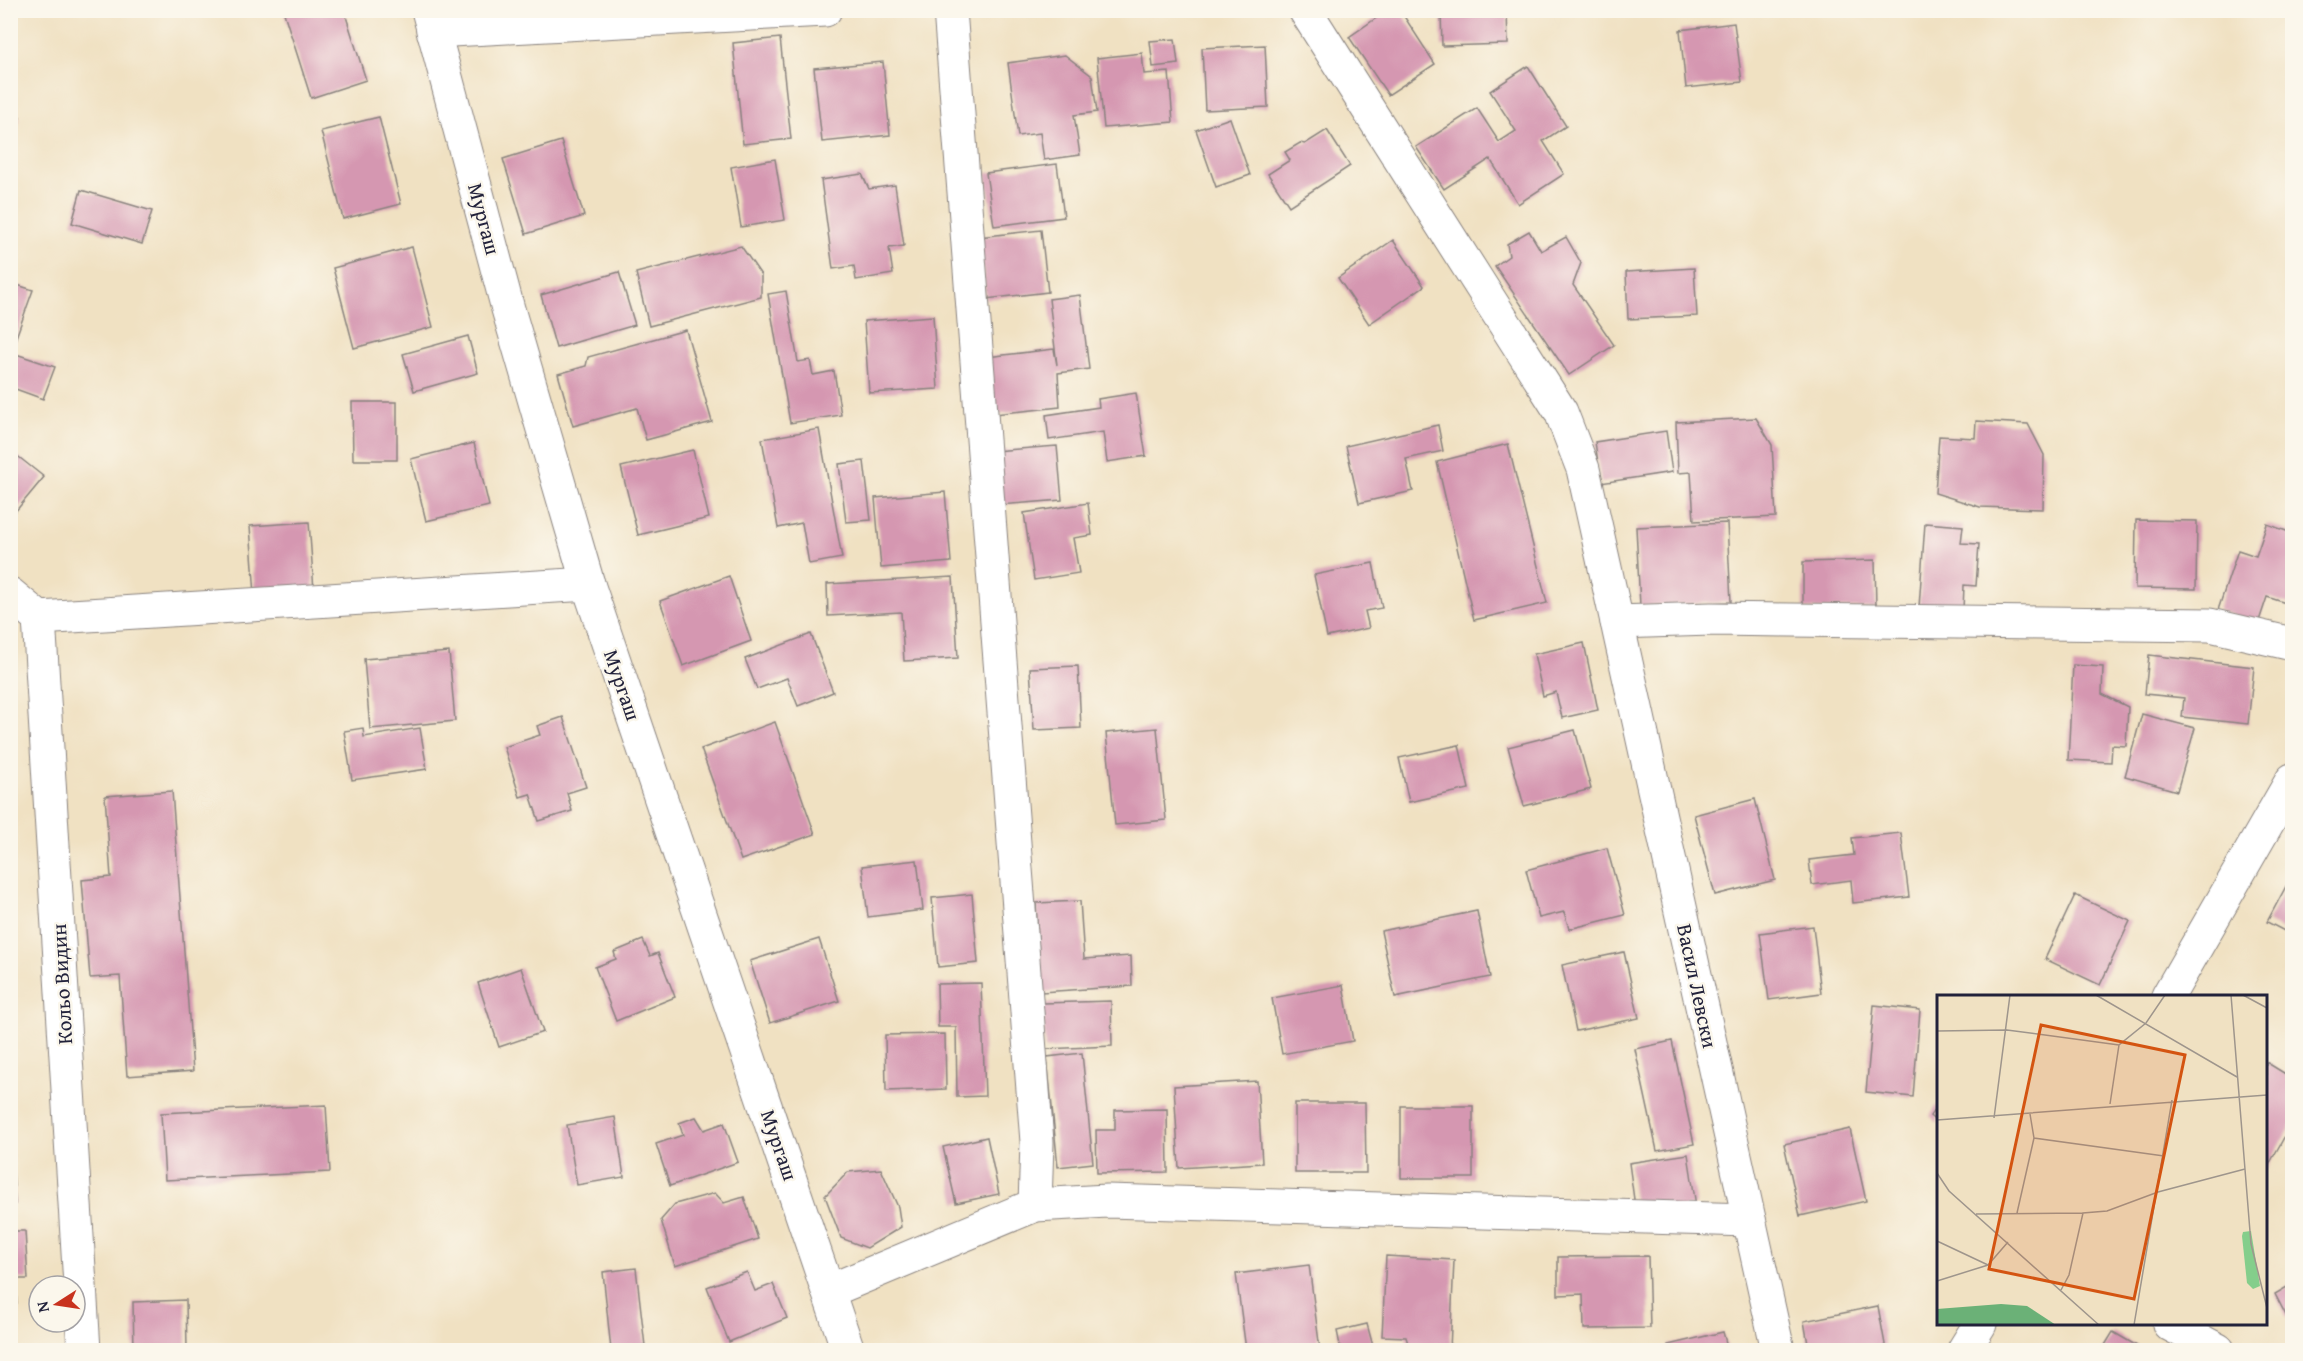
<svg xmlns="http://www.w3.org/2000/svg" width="2303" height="1361" viewBox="0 0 2303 1361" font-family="'Gentium Book Plus',serif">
<rect width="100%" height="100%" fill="#fbf7ec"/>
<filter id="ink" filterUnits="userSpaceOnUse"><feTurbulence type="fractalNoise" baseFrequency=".0167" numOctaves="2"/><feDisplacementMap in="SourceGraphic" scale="12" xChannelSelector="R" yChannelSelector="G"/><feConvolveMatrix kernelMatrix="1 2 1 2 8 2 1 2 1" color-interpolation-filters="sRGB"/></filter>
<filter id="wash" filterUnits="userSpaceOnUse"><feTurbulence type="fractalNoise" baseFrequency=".008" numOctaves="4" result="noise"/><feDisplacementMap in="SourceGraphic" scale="24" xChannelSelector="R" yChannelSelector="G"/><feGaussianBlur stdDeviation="1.35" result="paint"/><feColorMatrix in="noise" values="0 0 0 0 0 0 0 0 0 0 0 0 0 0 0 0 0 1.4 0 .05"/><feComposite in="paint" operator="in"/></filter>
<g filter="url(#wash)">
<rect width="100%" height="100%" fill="#f0e1c2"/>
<g id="blocks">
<g fill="#d597b1">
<path d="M 293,10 L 344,10 L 366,80 L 311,98 L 284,13 Z"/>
<path d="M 1388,10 L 1400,10 L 1435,64 L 1388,95 L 1349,37 Z"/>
<path d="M 1507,10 L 1508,44 L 1442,46 L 1441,12 Z"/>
<path d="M 1734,23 L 1742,82 L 1686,88 L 1680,30 Z"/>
<path d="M 780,38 L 791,139 L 743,144 L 733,43 Z"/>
<path d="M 1175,39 L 1178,64 L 1153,67 L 1150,41 Z"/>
<path d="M 1265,45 L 1268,107 L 1205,110 L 1202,48 Z"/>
<path d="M 1142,53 L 1144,74 L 1169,72 L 1173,122 L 1104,128 L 1097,58 Z"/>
<path d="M 1065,55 L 1092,76 L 1097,112 L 1074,115 L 1080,155 L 1044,160 L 1040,133 L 1018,136 L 1008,63 Z"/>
<path d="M 883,62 L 890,135 L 822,142 L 814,68 Z"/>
<path d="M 1528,66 L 1566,126 L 1543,141 L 1564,174 L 1518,204 L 1490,159 L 1444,189 L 1416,147 L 1477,108 L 1499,142 L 1516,131 L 1490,91 Z"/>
<path d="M 10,114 L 20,117 L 11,142 L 10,142 Z"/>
<path d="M 379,117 L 401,204 L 343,219 L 321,131 Z"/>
<path d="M 1230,118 L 1250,175 L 1216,187 L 1196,130 Z"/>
<path d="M 1327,130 L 1350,166 L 1289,206 L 1268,174 L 1290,160 L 1285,152 L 1300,143 L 1305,144 Z"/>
<path d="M 561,141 L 584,216 L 526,234 L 503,159 Z"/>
<path d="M 775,159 L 785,220 L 741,227 L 731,167 Z"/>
<path d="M 1057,164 L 1064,217 L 994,226 L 986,173 Z"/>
<path d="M 862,174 L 869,189 L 895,185 L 904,246 L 889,248 L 893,274 L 856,280 L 854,266 L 833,269 L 821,180 Z"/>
<path d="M 81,190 L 152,211 L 142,244 L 72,223 Z"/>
<path d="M 1041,230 L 1048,292 L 986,299 L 979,237 Z"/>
<path d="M 1529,231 L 1541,251 L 1566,237 L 1581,263 L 1573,285 L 1614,345 L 1569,375 L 1495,266 L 1509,256 L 1507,244 Z"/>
<path d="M 1393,240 L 1424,286 L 1369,324 L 1338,278 Z"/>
<path d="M 741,246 L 761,275 L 761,297 L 649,326 L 636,273 Z"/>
<path d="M 412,247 L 433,327 L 354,348 L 333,268 Z"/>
<path d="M 1694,268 L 1697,316 L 1628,319 L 1626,272 Z"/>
<path d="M 619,272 L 635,325 L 556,348 L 541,295 Z"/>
<path d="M 14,284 L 33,290 L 14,343 L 10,341 L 10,294 Z"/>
<path d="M 786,291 L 798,362 L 810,360 L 813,375 L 834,371 L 841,415 L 790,423 L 768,294 Z"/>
<path d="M 1080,295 L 1089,369 L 1058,373 L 1060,407 L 994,414 L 987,357 L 1054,349 L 1057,365 L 1049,299 Z"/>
<path d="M 933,316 L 938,389 L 869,393 L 864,321 Z"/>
<path d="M 686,330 L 712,422 L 646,440 L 637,408 L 573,426 L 558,374 L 586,366 L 588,357 Z"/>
<path d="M 468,336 L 478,373 L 414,391 L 403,354 Z"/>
<path d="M 10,352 L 55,367 L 43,399 L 10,387 Z"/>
<path d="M 1136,393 L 1146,456 L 1107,462 L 1103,432 L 1049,440 L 1046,415 L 1099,407 L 1098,399 Z"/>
<path d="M 352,402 L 397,402 L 397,460 L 353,460 Z"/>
<path d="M 1756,418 L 1772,445 L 1776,517 L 1694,521 L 1691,472 L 1678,473 L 1676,422 Z"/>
<path d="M 1976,421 L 2028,424 L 2044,455 L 2043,509 L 1980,507 L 1935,493 L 1939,436 L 1975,438 Z"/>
<path d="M 1438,425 L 1443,451 L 1406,459 L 1413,491 L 1359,503 L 1346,446 Z"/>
<path d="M 819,429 L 842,558 L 809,564 L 802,523 L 778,528 L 762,439 Z"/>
<path d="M 1666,431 L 1672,472 L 1601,483 L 1595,442 Z"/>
<path d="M 474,443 L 489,506 L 426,521 L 411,459 Z"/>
<path d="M 1508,444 L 1547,603 L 1474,620 L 1437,462 Z"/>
<path d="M 1057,446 L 1062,500 L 998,505 L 994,451 Z"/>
<path d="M 10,450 L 44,477 L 10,518 Z"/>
<path d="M 693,450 L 709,518 L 638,535 L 621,467 Z"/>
<path d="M 864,461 L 871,520 L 846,522 L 839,464 Z"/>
<path d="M 945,492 L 951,562 L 881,568 L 875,498 Z"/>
<path d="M 1088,503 L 1092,535 L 1073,538 L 1079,573 L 1034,580 L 1024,513 Z"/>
<path d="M 2136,520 L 2197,521 L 2196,589 L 2135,588 Z"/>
<path d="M 309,522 L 314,590 L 255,595 L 250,526 Z"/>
<path d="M 1727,523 L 1731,602 L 1640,606 L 1636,527 Z"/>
<path d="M 1925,523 L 1963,526 L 1961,543 L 1979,544 L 1976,586 L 1964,585 L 1963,610 L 1919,607 Z"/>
<path d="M 2267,524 L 2292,533 L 2292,594 L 2289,604 L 2267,597 L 2258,624 L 2218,610 L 2238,550 L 2256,556 Z"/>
<path d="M 1875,560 L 1876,608 L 1803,609 L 1803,562 Z"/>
<path d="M 1373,563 L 1382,608 L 1365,611 L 1369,628 L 1327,637 L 1314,575 Z"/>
<path d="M 729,576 L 751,641 L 683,666 L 660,601 Z"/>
<path d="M 953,577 L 958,658 L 904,661 L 901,612 L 828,616 L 827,584 Z"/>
<path d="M 811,634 L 833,692 L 798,706 L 787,678 L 757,689 L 745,659 Z"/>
<path d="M 1584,643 L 1598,710 L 1562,718 L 1556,692 L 1543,696 L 1534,654 Z"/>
<path d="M 449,652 L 455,721 L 370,729 L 364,659 Z"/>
<path d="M 2149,655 L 2254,667 L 2248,724 L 2182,717 L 2184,698 L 2145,694 Z"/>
<path d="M 2073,665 L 2103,667 L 2102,694 L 2128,707 L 2126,746 L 2112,745 L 2111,762 L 2068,760 Z"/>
<path d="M 1078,666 L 1081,728 L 1034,730 L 1030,668 Z"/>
<path d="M 2142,714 L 2195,728 L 2177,791 L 2125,776 Z"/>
<path d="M 563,717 L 586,787 L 567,793 L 572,811 L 539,821 L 530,794 L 520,797 L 504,747 L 540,735 L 537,726 Z"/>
<path d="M 775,722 L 815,834 L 741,860 L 701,749 Z"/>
<path d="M 363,728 L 364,737 L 420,728 L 427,769 L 352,780 L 344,731 Z"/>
<path d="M 1157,728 L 1166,820 L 1115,825 L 1106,733 Z"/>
<path d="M 1575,730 L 1591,789 L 1524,806 L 1508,747 Z"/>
<path d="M 1459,745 L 1469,789 L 1409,802 L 1399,758 Z"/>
<path d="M 172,791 L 193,1071 L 127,1076 L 120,976 L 90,978 L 82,880 L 111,877 L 105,796 Z"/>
<path d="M 1755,799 L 1775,880 L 1715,895 L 1694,815 Z"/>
<path d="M 1901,833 L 1909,897 L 1853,903 L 1851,880 L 1812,885 L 1809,860 L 1854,855 L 1852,838 Z"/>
<path d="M 1607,848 L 1625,915 L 1569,929 L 1564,912 L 1539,918 L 1526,870 Z"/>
<path d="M 917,860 L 923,910 L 868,917 L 862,866 Z"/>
<path d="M 2292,875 L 2292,935 L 2267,922 Z"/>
<path d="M 972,894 L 978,963 L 938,967 L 932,898 Z"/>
<path d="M 2075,895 L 2130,921 L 2100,985 L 2045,959 Z"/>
<path d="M 1080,901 L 1084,959 L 1131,956 L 1132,986 L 1041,992 L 1036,903 Z"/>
<path d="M 1477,911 L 1490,977 L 1395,997 L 1381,931 Z"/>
<path d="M 1813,926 L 1821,993 L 1769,1000 L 1760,933 Z"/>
<path d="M 819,939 L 839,1001 L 770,1023 L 750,961 Z"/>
<path d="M 643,940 L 650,956 L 658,953 L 675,997 L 616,1021 L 595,967 L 616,959 L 614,952 Z"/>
<path d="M 1624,952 L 1639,1018 L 1576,1031 L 1562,965 Z"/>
<path d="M 521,968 L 543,1032 L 499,1047 L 478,983 Z"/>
<path d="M 981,983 L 985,1096 L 957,1097 L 956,1027 L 938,1027 L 937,984 Z"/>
<path d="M 1343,985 L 1353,1041 L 1282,1054 L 1272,998 Z"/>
<path d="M 1111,1001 L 1112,1046 L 1045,1049 L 1043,1003 Z"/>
<path d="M 1874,1005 L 1920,1010 L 1913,1097 L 1866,1092 Z"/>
<path d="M 945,1034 L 946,1089 L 886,1091 L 885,1035 Z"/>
<path d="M 1672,1041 L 1694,1144 L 1657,1151 L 1635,1049 Z"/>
<path d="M 1082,1053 L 1093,1163 L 1058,1167 L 1047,1057 Z"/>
<path d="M 2266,1062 L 2292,1078 L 2292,1123 L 2266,1170 Z"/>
<path d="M 1257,1081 L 1262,1163 L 1179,1168 L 1174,1086 Z"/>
<path d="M 1295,1103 L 1365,1103 L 1366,1173 L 1295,1173 Z"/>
<path d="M 1938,1104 L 1938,1123 L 1930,1116 Z"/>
<path d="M 326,1105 L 330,1172 L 165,1180 L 161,1113 Z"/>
<rect x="1401" y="1106" width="72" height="72"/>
<path d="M 1167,1109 L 1168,1172 L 1097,1173 L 1096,1130 L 1115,1130 L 1115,1110 Z"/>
<path d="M 615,1117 L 624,1177 L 577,1185 L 567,1125 Z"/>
<path d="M 696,1117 L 704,1130 L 724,1123 L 738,1162 L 670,1186 L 656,1144 L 683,1135 L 679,1123 Z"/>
<path d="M 1850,1129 L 1866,1201 L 1800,1216 L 1784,1144 Z"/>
<path d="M 987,1137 L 999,1194 L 956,1203 L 943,1147 Z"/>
<path d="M 10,1152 L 12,1152 L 15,1204 L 10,1204 Z"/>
<path d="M 1688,1154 L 1696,1206 L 1636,1214 L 1629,1163 Z"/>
<path d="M 881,1169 L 898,1207 L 901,1227 L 867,1248 L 841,1238 L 825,1196 L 848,1172 Z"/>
<path d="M 715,1193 L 724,1203 L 744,1197 L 758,1239 L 675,1266 L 661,1220 L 675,1204 Z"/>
<path d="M 10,1231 L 25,1231 L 28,1279 L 15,1279 L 17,1303 L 10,1303 Z"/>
<path d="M 1386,1256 L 1454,1260 L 1450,1350 L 1410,1350 L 1406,1337 L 1382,1336 Z"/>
<path d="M 1648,1256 L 1650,1328 L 1584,1329 L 1583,1294 L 1558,1295 L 1558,1257 Z"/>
<path d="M 1309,1265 L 1320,1350 L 1246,1350 L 1236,1274 Z"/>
<path d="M 636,1268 L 645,1346 L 611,1350 L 603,1272 Z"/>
<path d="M 747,1272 L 755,1291 L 773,1284 L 787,1318 L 729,1342 L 707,1287 Z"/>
<path d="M 2292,1284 L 2292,1327 L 2275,1294 Z"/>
<path d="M 186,1300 L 187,1350 L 134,1350 L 133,1302 Z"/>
<path d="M 1878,1306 L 1886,1350 L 1809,1350 L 1804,1321 Z"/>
<path d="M 1367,1324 L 1374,1350 L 1341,1350 L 1337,1331 Z"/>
<path d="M 1723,1332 L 1728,1350 L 1669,1350 L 1668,1345 Z"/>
<path d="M 2113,1332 L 2144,1350 L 2102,1350 Z"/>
</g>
</g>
</g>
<g filter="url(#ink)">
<use href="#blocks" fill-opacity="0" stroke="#89827e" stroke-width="1.5"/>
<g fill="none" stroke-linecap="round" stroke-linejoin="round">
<defs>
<g id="minor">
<path d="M 428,10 L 508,309 L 588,584 L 848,1350"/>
<path d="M 1305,10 L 1561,412 L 1583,469 L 1617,622 L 1711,619 L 2210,625 L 2292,644"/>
<path d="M 433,31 L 825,10"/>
<path d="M 10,594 L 39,618 L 588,584"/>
<path d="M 39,618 L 84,1350"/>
<path d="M 1617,622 L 1778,1350"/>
<path d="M 2168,996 L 2292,780"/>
<path d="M 1035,1205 L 1107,1201 L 1749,1220"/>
<path d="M 829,1291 L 1035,1205 L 1037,1142 L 950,10"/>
<path d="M 2169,1324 L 2218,1350"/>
<path d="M 1964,1350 L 1980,1324"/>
</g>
</defs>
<use href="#minor" stroke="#89827e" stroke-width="35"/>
<use href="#minor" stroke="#fff" stroke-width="33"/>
</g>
</g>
<g text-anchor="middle" stroke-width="5" stroke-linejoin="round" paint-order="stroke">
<g font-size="21" fill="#22223b" stroke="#fbf7ec">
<text transform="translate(484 219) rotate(75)" y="7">Мургаш</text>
<text transform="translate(622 685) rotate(71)" y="7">Мургаш</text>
<text transform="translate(62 984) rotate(-93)" y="7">Кольо Видин</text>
<text transform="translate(1697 986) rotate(78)" y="7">Васил Левски</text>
<text transform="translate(779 1145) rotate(71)" y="7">Мургаш</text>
</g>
</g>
<g transform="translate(1937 995)">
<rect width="330" height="330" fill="#f0e1c2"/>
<path d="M 314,236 L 323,291 L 316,294 L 310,288 L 305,241 L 306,237 Z" fill="#84ce8b"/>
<path d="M 64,309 L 90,311 L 119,330 L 0,330 L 0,314 Z" fill="#6bb177"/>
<path fill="none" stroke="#9e958c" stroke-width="1.5" d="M 159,0 L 300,82M 294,0 L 314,249 L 330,313M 306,0 L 330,13M 0,36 L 70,35 L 182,50M 173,109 L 182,50 L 209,28 L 228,0M 93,119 L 97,143 L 227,161M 57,123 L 73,0M 0,125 L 330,100M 0,178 L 12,196 L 162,330M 80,218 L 97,143M 39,219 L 146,218M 0,246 L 51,270M 0,286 L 51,270 L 71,247M 124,295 L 132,280 L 146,218 L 170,216 L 221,197 L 308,174M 197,330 L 235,105"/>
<path fill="#d45411" fill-opacity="0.15" stroke="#d45411" stroke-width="3" d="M 104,30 L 248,60 L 197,304 L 52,274 Z"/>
<rect width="330" height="330" fill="none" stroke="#22223b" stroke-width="3"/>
</g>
<rect width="2303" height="1361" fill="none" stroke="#fbf7ec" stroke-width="36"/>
<g transform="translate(57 1304) rotate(258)"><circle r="28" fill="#fbf7ec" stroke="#a4a2a5" stroke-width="1.5"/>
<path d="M0-4.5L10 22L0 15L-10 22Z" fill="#c8321e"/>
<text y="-9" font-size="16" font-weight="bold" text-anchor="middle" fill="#22223b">N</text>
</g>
</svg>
